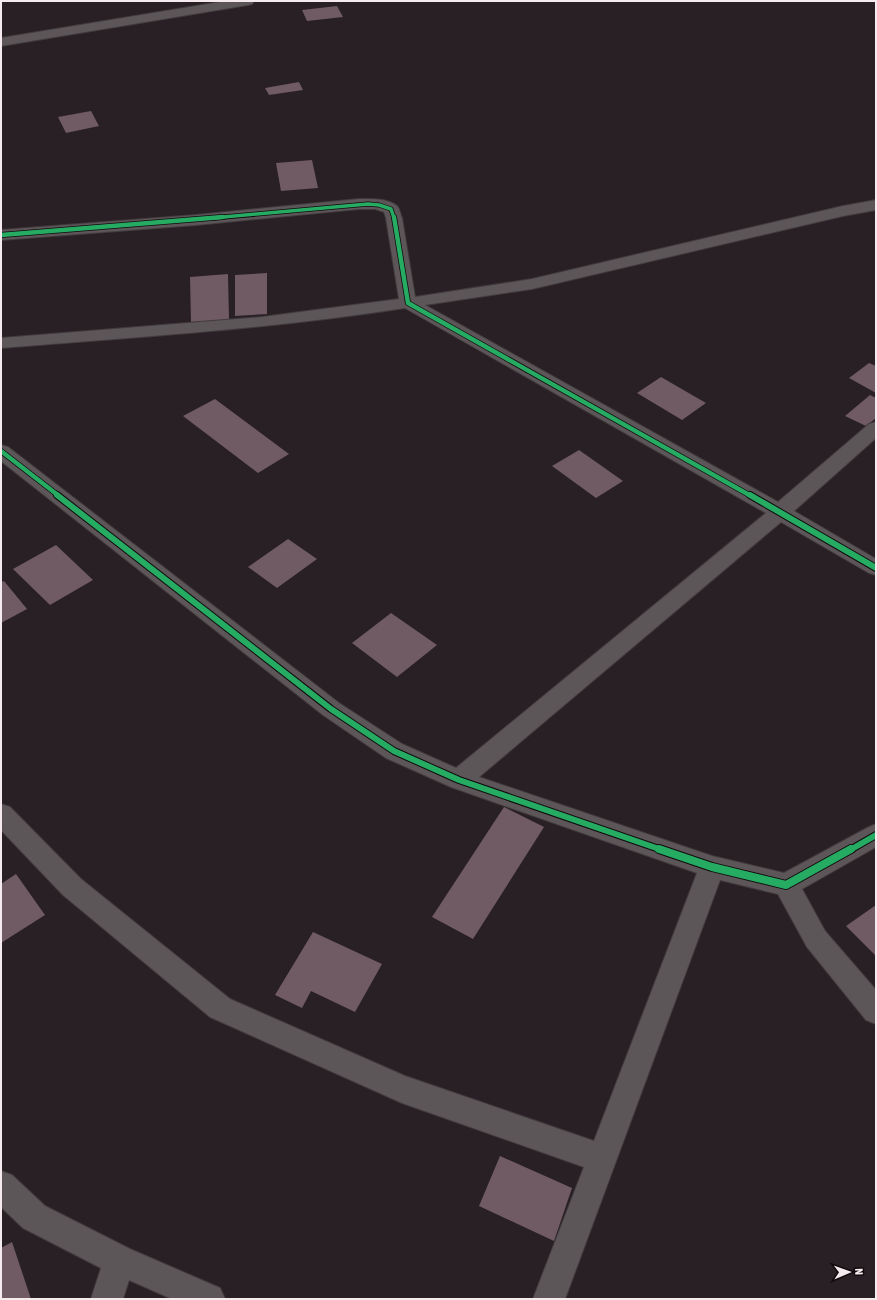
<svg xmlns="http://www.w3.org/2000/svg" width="877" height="1300" viewBox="0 0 877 1300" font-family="'Asap Condensed',sans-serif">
<rect width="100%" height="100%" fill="#282024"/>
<g fill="#705a64">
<path d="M 337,6 L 343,17 L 307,21 L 302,10 Z"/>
<path d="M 299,82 L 303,90 L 269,95 L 265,88 Z"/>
<path d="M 91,111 L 99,126 L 66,133 L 58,117 Z"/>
<path d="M 312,160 L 318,188 L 281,191 L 276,163 Z"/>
<path d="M 267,273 L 267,314 L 235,316 L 235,275 Z"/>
<path d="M 228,274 L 229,320 L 191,322 L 190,277 Z"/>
<path d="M 869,363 L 876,366 L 876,393 L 849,378 Z"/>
<path d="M 661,377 L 706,403 L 682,420 L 637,393 Z"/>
<path d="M 870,395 L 876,398 L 876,418 L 866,426 L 845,416 Z"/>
<path d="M 215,399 L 289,454 L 258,473 L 183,416 Z"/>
<path d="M 579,450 L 623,481 L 596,498 L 552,466 Z"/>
<path d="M 288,539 L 317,559 L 277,588 L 248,567 Z"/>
<path d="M 56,545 L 93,580 L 50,605 L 13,569 Z"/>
<path d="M 4,581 L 27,609 L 1,623 L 1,582 Z"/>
<path d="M 391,613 L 437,645 L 397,677 L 352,643 Z"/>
<path d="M 504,807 L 544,827 L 473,939 L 432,917 Z"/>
<path d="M 16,874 L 45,915 L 1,943 L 1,884 Z"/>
<path d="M 876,905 L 876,956 L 846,926 Z"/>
<path d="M 313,932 L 382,964 L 355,1012 L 311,991 L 302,1008 L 275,995 Z"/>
<path d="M 500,1156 L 572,1188 L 554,1241 L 479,1206 Z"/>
<path d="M 12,1242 L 31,1299 L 1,1299 L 1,1248 Z"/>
</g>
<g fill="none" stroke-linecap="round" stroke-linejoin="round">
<defs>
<g id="minor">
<path d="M 226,1 L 254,1 L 252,4 L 248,5 L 1,46 L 1,38 Z"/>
<path d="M 359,199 C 370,199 388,198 397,206 C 400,209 400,214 402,218 L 415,297 L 532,279 L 843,206 L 876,200 L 876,210 L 843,216 L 532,289 L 425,305 L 778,502 L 869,424 L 876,422 L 876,438 L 794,511 L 876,559 L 876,575 L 869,573 L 781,522 L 479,777 L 712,856 L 784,873 L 867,828 L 876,824 L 876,847 L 802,889 L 825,931 L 876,990 L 876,1024 L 866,1020 L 807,947 L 778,894 L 720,880 L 565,1299 L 533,1299 L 584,1167 L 402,1103 L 210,1017 L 63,895 L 1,830 L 1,804 L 10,807 L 81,879 L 230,999 L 405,1076 L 594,1141 L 697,873 L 451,787 L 386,758 L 323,715 L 1,461 L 1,445 L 8,447 L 339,703 L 402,744 L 456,768 L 766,513 L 405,308 C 271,329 136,337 1,348 L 1,338 L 262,317 L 399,299 L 386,218 L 384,212 L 375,209 L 359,209 L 196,225 L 1,240 L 1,230 L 196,215 Z"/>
<path d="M 1,1171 L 12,1175 L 45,1206 L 130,1249 L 220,1288 L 225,1299 L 172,1299 L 129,1280 L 123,1299 L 91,1299 L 101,1268 L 23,1228 L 1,1207 Z"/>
</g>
</defs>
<use href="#minor" stroke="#423b3e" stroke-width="2"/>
<use href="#minor" fill="#5c5659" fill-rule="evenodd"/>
<defs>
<path id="cycleway-far3" d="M 213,218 L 368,204 L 379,205 L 391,209 L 394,218"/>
<g id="cycleway-far2">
<path d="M 394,217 L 408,303 L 751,496"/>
<path d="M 1,235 L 223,217"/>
<path d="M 1,451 L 59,496"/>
</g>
<g id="cycleway-far1">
<path d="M 57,495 L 331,709 L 394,751 L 459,780 L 662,850"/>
<path d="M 750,495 L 876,568"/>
<path d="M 850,850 L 876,835"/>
</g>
<path id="cycleway" d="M 659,849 L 712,867 L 786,885 L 851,849"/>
</defs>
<use href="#cycleway-far3" stroke="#100a0c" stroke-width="5"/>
<use href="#cycleway-far2" stroke="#100a0c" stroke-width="6"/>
<use href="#cycleway-far1" stroke="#100a0c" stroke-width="8"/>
<use href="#cycleway" stroke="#100a0c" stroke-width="10"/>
<use href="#cycleway-far3" stroke="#26ab63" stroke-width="3.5"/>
<use href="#cycleway-far2" stroke="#26ab63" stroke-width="4.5"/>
<use href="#cycleway-far1" stroke="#26ab63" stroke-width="6"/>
<use href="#cycleway" stroke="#26ab63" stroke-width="8"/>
</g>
<rect width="877" height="1300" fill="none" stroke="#f5ebef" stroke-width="4"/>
<g transform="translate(849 1272) rotate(88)" stroke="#100a0c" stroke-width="3" paint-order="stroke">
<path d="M0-3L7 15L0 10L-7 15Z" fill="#f5ebef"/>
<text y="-6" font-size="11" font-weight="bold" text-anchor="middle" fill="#f5ebef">N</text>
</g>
</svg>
